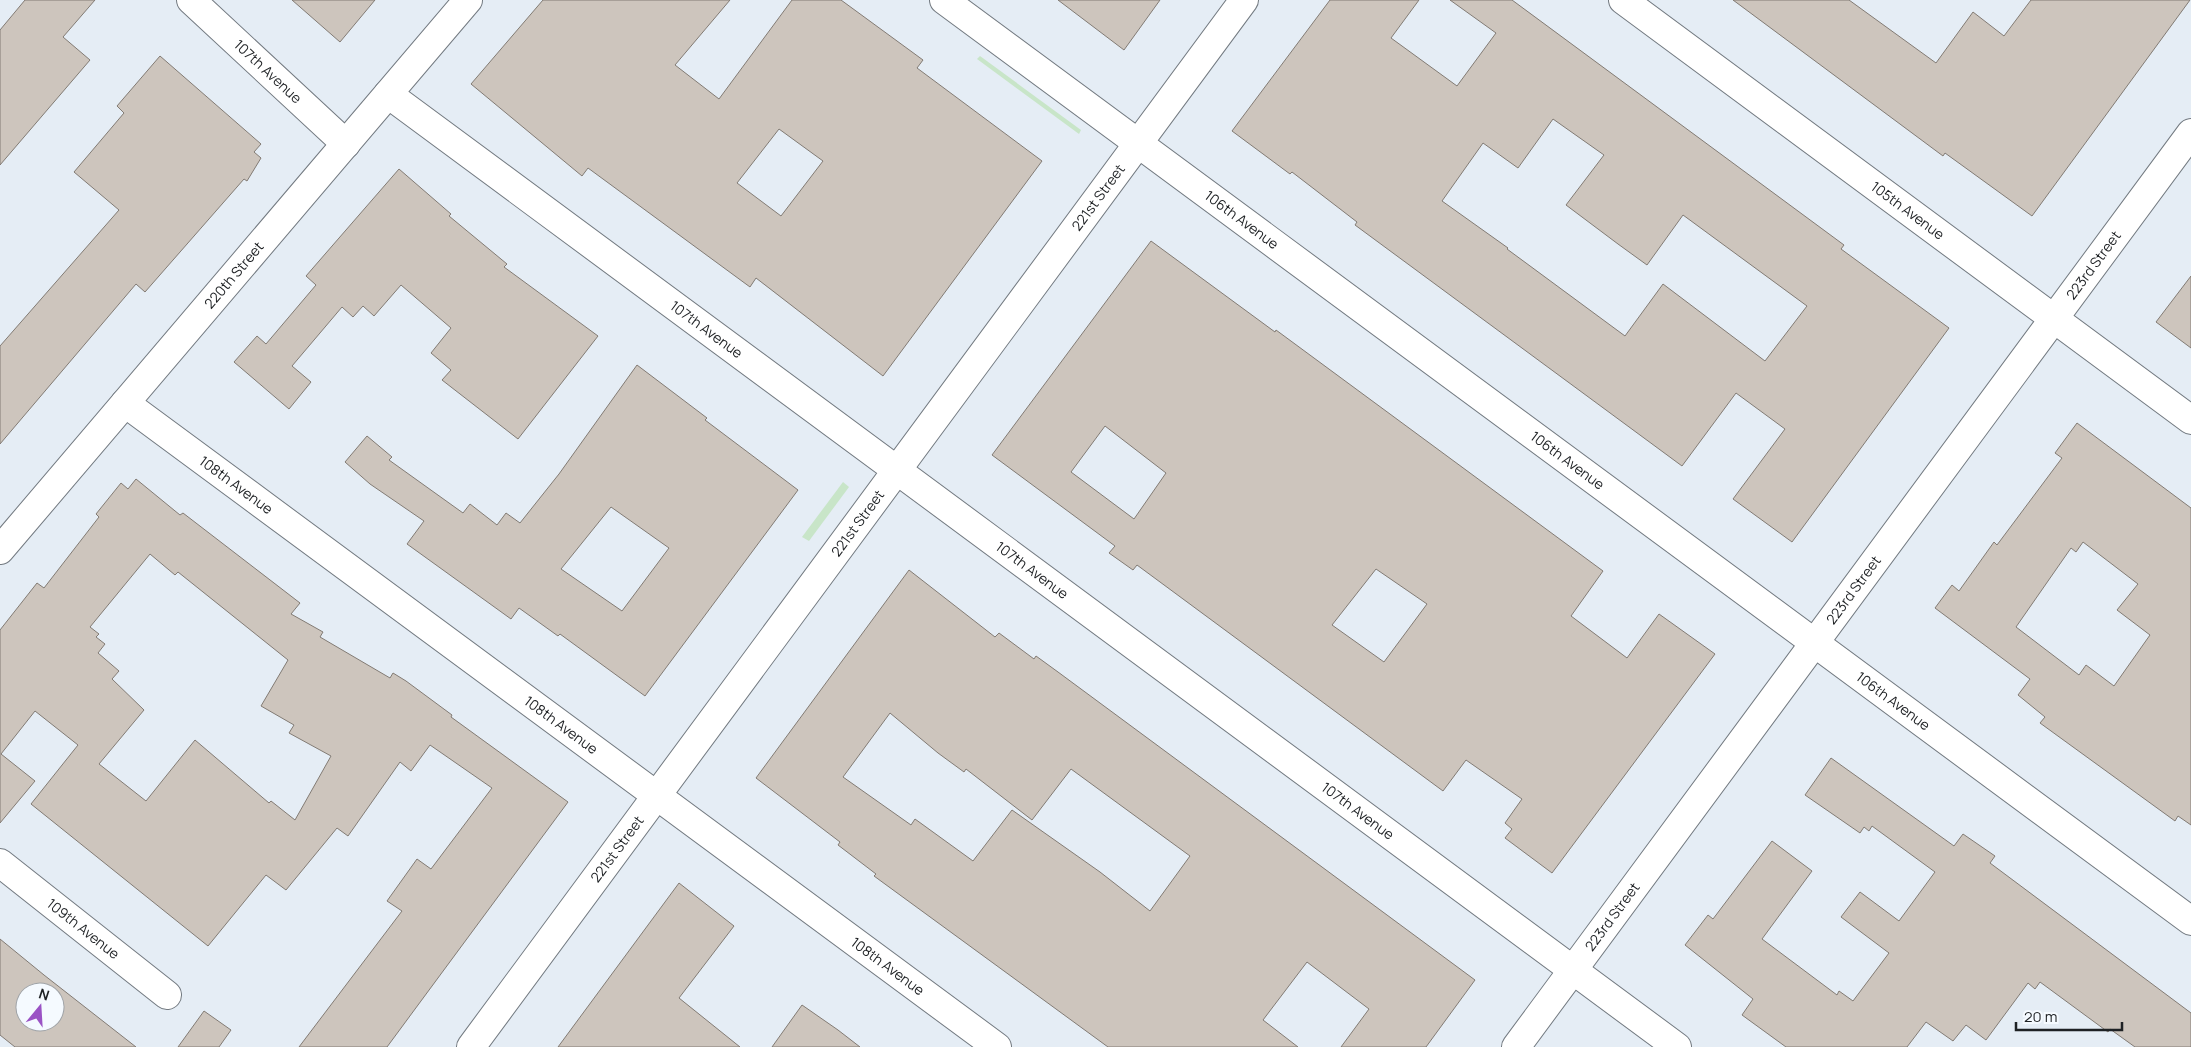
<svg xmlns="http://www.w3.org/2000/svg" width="2191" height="1047" viewBox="0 0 2191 1047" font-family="Manrope,sans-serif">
<rect width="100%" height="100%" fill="#e5edf5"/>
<g fill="#c8e5c8">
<path d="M 980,56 L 1081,130 L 1079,134 L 977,59 Z"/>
<path d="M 843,482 L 849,487 L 809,541 L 802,537 Z"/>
</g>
<g fill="#cdc5bd" stroke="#827b74" fill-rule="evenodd">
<path d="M 25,0 L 95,0 L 63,37 L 90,60 L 0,165 L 0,30 Z"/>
<path d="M 292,0 L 375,0 L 340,42 Z"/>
<path d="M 543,0 L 730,0 L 675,65 L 719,99 L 792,0 L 841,0 L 923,60 L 917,68 L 1042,161 L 883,376 L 756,278 L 750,287 L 588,168 L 582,176 L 471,84 ZM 779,129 L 823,161 L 781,216 L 737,183 Z"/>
<path d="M 1058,0 L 1160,0 L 1124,50 Z"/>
<path d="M 1330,0 L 1419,0 L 1391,38 L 1457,86 L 1496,33 L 1450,0 L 1512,0 L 1844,245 L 1841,249 L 1949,328 L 1792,542 L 1733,499 L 1785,429 L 1736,393 L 1682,466 L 1355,225 L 1357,222 L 1292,172 L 1290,174 L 1232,131 ZM 1553,119 L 1604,155 L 1566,205 L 1618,244 L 1647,265 L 1683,215 L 1807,306 L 1765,361 L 1663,284 L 1625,336 L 1507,249 L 1508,248 L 1442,201 L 1483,143 L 1518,168 Z"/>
<path d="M 1733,0 L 1849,0 L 1936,63 L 1973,12 L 2004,36 L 2031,0 L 2190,0 L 2032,216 L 1945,153 L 1943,156 Z"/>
<path d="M 160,56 L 261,144 L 254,152 L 261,158 L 247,181 L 244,179 L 145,292 L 136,284 L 0,444 L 0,346 L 119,210 L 74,172 L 124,113 L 117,106 Z"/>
<path d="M 399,169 L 451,214 L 449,216 L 507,264 L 504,267 L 598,336 L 518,439 L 442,380 L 451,370 L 431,353 L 451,328 L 401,285 L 374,316 L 363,306 L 353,317 L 342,307 L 292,366 L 311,382 L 289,409 L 234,362 L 257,336 L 266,344 L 316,285 L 306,276 Z"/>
<path d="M 1151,241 L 1275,332 L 1276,330 L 1603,571 L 1571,616 L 1627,658 L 1659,614 L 1715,654 L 1552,873 L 1505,838 L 1512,829 L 1505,823 L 1522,799 L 1466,760 L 1443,791 L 1137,565 L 1133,570 L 1109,553 L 1115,546 L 992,455 ZM 1105,426 L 1166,473 L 1134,519 L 1071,472 ZM 1376,569 L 1427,604 L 1384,662 L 1332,625 Z"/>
<path d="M 2191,276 L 2191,348 L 2156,322 Z"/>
<path d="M 637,365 L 707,418 L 705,420 L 798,490 L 645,696 L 560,634 L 558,636 L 519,608 L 511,619 L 407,544 L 424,521 L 370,484 L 345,462 L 367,436 L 392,457 L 389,460 L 463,513 L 470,504 L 497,525 L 506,513 L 520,523 L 559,474 ZM 611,507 L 669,548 L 622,611 L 561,569 Z"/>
<path d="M 2077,423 L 2191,508 L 2191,825 L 2178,816 L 2175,821 L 2040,723 L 2045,717 L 2018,695 L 2030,679 L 1935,608 L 1952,585 L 1959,591 L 1994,542 L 1997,545 L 2062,458 L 2055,453 ZM 2083,542 L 2138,584 L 2117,610 L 2150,635 L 2114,686 L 2086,665 L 2079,675 L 2016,627 L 2071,548 L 2076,552 Z"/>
<path d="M 136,479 L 180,515 L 183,513 L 300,603 L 291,614 L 323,632 L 320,637 L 390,678 L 393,673 L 406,681 L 452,715 L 451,717 L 568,802 L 387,1047 L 299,1047 L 402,911 L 387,901 L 417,859 L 431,869 L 492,788 L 430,745 L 411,771 L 400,762 L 348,836 L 337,828 L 286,890 L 266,875 L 208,946 L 31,804 L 78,745 L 35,711 L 1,754 L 35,781 L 0,823 L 0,630 L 37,583 L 44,588 L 99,517 L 96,514 L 121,483 L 128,489 ZM 150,554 L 175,575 L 178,572 L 288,660 L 261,706 L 294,725 L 289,733 L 331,756 L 295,820 L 271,801 L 269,803 L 195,740 L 146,801 L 99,764 L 144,710 L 112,679 L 119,671 L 98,653 L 105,644 L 96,637 L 99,634 L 90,627 Z"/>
<path d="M 909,570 L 995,637 L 999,633 L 1034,659 L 1036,656 L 1058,672 L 1475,980 L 1426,1047 L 1341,1047 L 1369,1009 L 1307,962 L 1263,1020 L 1298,1047 L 1108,1047 L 874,876 L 876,874 L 838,845 L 840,842 L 756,778 ZM 890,713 L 938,753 L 964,772 L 966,769 L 1032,820 L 1071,769 L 1190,856 L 1150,911 L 1100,872 L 1012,810 L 973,861 L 915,819 L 911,825 L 843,777 Z"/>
<path d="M 1831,758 L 1954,846 L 1963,834 L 1995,856 L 1990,863 L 2191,1013 L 2191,1047 L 2135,1047 L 2110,1029 L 2108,1032 L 2040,982 L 2035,989 L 2028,983 L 1986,1040 L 1966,1025 L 1953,1041 L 1926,1022 L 1907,1047 L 1786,1047 L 1742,1015 L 1753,999 L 1685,945 L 1708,915 L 1713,919 L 1772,841 L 1812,871 L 1762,939 L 1837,995 L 1839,991 L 1853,1001 L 1889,953 L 1841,917 L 1860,892 L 1899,921 L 1935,872 L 1872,826 L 1869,831 L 1864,827 L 1860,833 L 1805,795 Z"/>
<path d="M 679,883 L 734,926 L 679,998 L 740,1047 L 558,1047 Z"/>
<path d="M 0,939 L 44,975 L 136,1047 L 15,1047 L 0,1035 ZM 25,992 L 55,992 L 55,1022 L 25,1022 Z"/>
<path d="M 802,1005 L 838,1030 L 860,1047 L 772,1047 Z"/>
<path d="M 204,1011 L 231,1030 L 219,1047 L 178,1047 Z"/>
</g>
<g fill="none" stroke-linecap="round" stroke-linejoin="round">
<defs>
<g id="street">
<path id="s1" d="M 191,0 L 346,144"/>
<path id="s2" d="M 944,0 L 2191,921"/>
<path id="s3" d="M 1623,0 L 2191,420"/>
<path id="s4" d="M 388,94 L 1677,1047"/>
<path id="s5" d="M 125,403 L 997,1047"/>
<path id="s6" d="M 0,550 L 468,0"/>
<path id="s7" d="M 0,863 L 167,995"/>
<path id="s8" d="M 471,1047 L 1244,0"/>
<path id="s9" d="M 1516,1047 L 2191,133"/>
</g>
</defs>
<use href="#street" stroke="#737a81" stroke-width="30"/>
<use href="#street" stroke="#fff" stroke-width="28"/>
</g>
<g text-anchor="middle" stroke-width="5" stroke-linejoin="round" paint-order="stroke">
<g font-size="14" fill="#1e2124" stroke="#f5faff">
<text dy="5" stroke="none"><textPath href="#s1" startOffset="105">107th Avenue</textPath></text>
<text dy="5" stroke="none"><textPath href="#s8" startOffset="1056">221st Street</textPath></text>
<text dy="5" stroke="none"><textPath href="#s3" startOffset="354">105th Avenue</textPath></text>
<text dy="5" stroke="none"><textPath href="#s2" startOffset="370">106th Avenue</textPath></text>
<text dy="5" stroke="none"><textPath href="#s9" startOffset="972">223rd Street</textPath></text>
<text dy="5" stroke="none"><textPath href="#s6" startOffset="361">220th Street</textPath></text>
<text dy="5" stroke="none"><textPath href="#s4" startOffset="396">107th Avenue</textPath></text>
<text dy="5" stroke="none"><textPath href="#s2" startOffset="775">106th Avenue</textPath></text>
<text dy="5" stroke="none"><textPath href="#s5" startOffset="138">108th Avenue</textPath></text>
<text dy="5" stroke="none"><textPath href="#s8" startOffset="651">221st Street</textPath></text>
<text dy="5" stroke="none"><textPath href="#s4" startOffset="801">107th Avenue</textPath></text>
<text dy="5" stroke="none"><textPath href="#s9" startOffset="568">223rd Street</textPath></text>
<text dy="5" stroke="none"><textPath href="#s2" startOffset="1180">106th Avenue</textPath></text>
<text dy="5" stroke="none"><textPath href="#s5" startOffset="542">108th Avenue</textPath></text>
<text dy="5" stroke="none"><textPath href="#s4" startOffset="1206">107th Avenue</textPath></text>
<text dy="5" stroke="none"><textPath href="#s8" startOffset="246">221st Street</textPath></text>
<text dy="5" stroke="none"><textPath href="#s9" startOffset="162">223rd Street</textPath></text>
<text dy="5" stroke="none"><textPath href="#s7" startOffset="106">109th Avenue</textPath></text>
<text dy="5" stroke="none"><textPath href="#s5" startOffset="948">108th Avenue</textPath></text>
</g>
</g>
<g transform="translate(40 1007) rotate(18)"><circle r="24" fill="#f5faff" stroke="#9fa3a7"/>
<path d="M0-4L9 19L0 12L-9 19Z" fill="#9a52c5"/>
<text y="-8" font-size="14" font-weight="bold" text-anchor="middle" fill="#1e2124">N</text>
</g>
<path d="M2016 1022v8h106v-8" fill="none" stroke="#1e2124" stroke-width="2.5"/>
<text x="2024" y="1022" font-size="15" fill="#1e2124" stroke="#f5faff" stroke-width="4" paint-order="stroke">20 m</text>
</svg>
